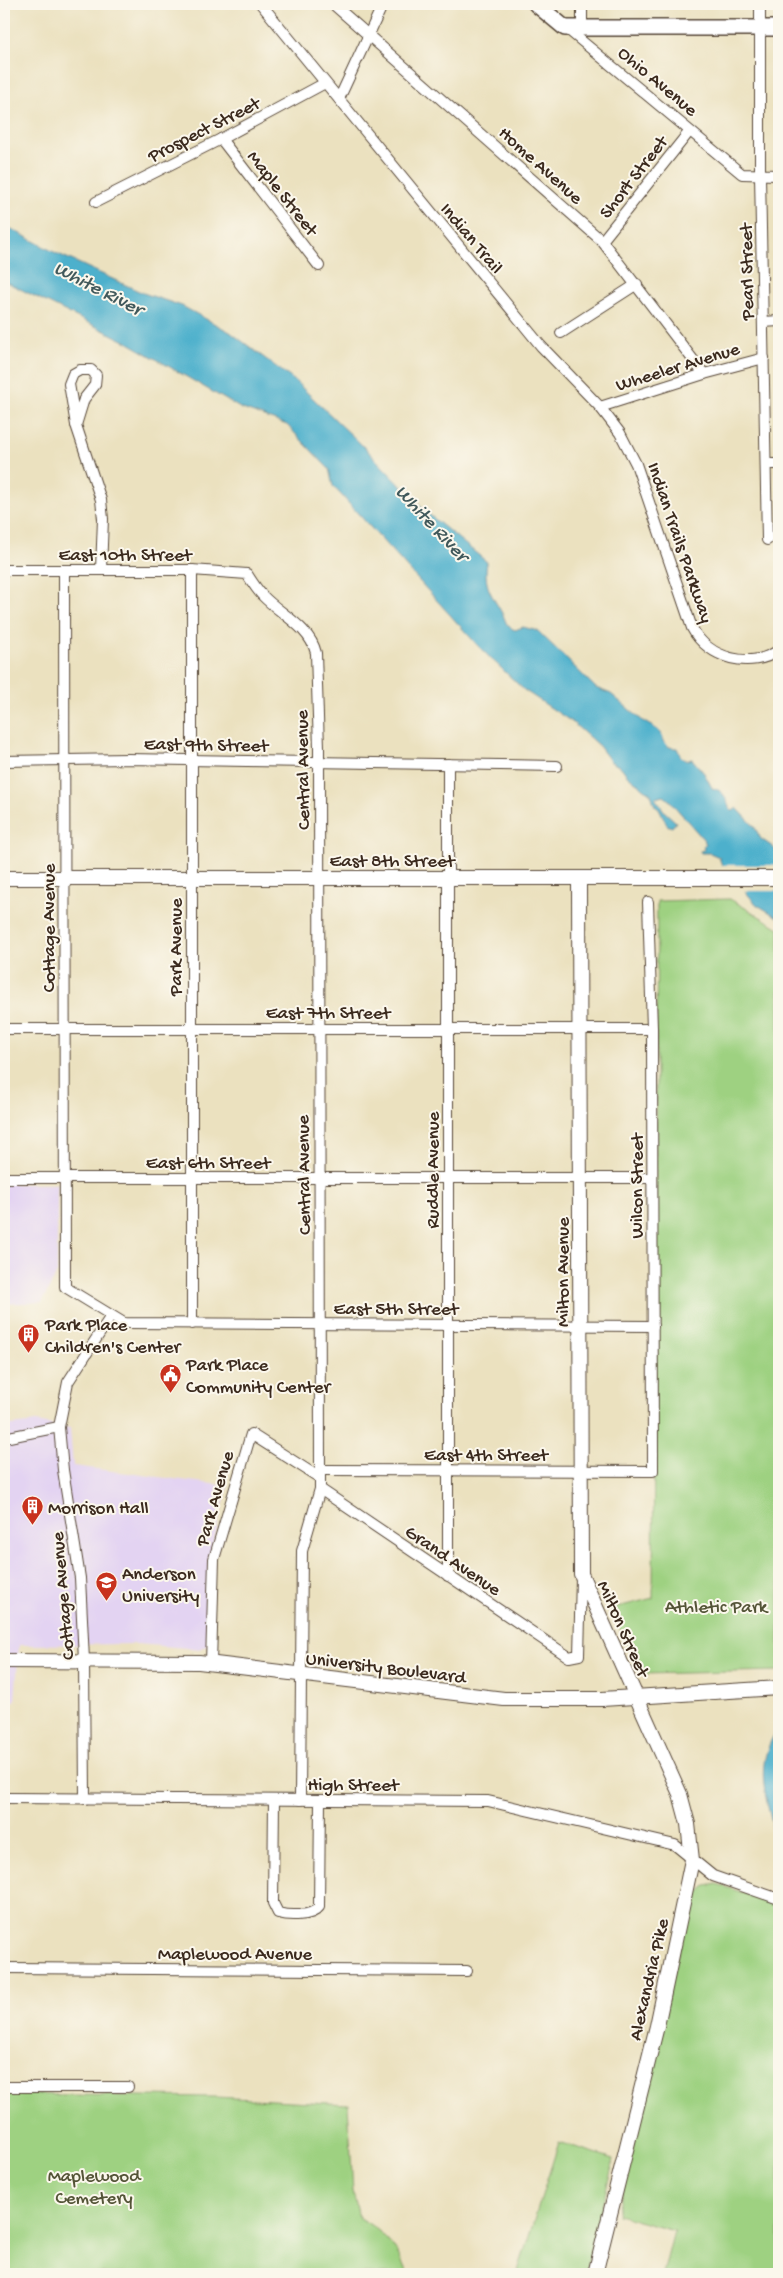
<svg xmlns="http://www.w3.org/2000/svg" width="783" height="2278" viewBox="0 0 783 2278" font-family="'Gochi Hand',sans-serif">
<rect width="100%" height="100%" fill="#fbf7ec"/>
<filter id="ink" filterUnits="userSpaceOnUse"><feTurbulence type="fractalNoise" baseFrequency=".02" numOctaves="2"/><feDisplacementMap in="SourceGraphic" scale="10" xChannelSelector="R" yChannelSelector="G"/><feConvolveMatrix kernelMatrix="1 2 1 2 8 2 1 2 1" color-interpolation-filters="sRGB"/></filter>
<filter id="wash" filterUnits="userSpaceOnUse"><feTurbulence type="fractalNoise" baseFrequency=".0096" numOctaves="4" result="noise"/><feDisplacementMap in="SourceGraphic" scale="20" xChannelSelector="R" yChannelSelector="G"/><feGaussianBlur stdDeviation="1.12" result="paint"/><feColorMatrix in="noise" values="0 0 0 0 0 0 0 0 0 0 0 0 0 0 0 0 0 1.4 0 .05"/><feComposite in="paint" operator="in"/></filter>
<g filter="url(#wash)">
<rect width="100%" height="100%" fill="#ebe1bf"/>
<g fill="#e3d3f2">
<path d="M 4,1184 L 57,1184 L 57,1273 L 42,1302 L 4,1304 Z"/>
<path d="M 36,1422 L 70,1428 L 73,1466 L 228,1486 L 209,1559 L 207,1645 L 199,1649 L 137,1644 L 19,1645 L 15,1702 L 4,1702 L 4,1426 Z"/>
</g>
<g fill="#9ed181" stroke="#6c7e50">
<path d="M 730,899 L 779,928 L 779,1671 L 642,1674 L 610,1609 L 653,1598 L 657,901 Z"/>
<path d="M 717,1884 L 779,1905 L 779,2274 L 663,2274 L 674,2231 L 617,2215 L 690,1901 L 706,1886 Z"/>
<path d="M 4,2094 L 215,2097 L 348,2104 L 353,2191 L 359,2218 C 376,2227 390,2239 399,2256 C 403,2262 404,2268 408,2274 L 4,2274 Z"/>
<path d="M 559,2142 L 614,2159 L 585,2274 L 517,2274 Z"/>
</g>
<g fill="#4db0cc" stroke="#446d75">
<path d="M 4,225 L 54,252 L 143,293 L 182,306 L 230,332 L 295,381 L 363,446 L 426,512 L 487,562 C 483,588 492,594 503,615 C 507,624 506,626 515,630 L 523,627 L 538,631 L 596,688 L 611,694 L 643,721 L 658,730 C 665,738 663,749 677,748 L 681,757 L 687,760 L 692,759 L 704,773 L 712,788 C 726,791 725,799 731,810 L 733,811 L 737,808 L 754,826 L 761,839 L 773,847 L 779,855 L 779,918 L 756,904 L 721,863 L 719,857 L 710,853 L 701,853 L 700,851 L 704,850 L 703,846 L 706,844 L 704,840 L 669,800 L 664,796 L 655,798 L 665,812 L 676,822 L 672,827 L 667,825 L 660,810 L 655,806 L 651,794 L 627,775 L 621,767 L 611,762 L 599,746 L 572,722 L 524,690 L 480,648 L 333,486 L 329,469 L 287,425 L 240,408 L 127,342 L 4,281 Z"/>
<path d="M 779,1727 L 779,1852 C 771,1843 774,1830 771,1819 C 762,1783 757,1760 779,1727 Z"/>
</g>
<path fill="#ebe1bf" d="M 719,865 L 779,865 L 779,891 L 741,891 Z"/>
</g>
<g filter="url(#ink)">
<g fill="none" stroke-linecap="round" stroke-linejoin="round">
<defs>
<g id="street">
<path d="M 261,4 L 541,346 L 600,407 L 620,433 L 636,464 L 692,628 C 708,659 751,670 779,650"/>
<path d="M 333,4 L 602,241 L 704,374"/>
<path d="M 760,4 L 760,175 L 767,540"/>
<path d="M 566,28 L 742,174 L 779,175"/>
<path d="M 582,28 L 582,4"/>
<path d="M 339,99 L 383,4"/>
<path d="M 221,139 L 319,266"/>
<path d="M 96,202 L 221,139 L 325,83"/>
<path d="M 602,241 L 689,132"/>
<path d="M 763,322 L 779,321"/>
<path d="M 561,333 L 637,284"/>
<path d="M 80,370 L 91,370 L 96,375 L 95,385 L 84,399 L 76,425 L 69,384 L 73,374 Z"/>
<path d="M 600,407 L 704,374 L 764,358"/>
<path d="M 76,425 L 101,500 L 103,519 L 101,570"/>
<path d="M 766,464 L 779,464"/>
<path d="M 4,570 L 192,570 L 247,574 C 252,582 257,590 263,596 C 280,614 310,627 316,653 L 319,748 L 320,1489 L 302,1551 L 300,1800"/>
<path d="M 64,570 L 65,1287 L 124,1323 L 653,1326"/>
<path d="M 4,761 L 128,759 L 557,766"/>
<path d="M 448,764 L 448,1576"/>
<path d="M 4,1029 L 652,1029"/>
<path d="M 4,1178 L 652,1178"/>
<path d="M 192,1324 L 192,570"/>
<path d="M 4,1438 L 59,1427"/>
<path d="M 320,1470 L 653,1471 L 652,1029 L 648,902"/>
<path d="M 320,1489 L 569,1657 L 579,1655 L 581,1577"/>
<path d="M 211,1663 L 214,1559 L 251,1434 L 320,1478"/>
<path d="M 4,1798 L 488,1801 L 675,1845 L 713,1876 L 779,1899"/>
<path d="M 85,1799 L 84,1660 L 80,1578 L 63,1470 L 59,1427 L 68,1382 L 111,1316"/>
<path d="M 274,1800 L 273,1903 L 278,1913 C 289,1916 312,1917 319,1907 L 320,1800"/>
<path d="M 4,1968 L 467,1971"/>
<path d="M 4,2087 L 128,2087"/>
</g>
<g id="secondary">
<path d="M 4,878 L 779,878"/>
<path d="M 579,878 L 581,1574 L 680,1794 L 688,1824 L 692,1860 L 657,2026 L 595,2274"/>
<path d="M 4,1661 L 199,1662 L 504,1699 L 602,1699 L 779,1688"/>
</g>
<path id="primary" d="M 536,4 L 565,28 L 779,28"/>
</defs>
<use href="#street" stroke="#554536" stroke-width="12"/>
<use href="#secondary" stroke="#554536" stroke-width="16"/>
<use href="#primary" stroke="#554536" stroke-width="18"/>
<use href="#street" stroke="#fff" stroke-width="10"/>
<use href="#secondary" stroke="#fff" stroke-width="14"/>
<use href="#primary" stroke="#fff" stroke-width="15"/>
</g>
</g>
<defs>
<symbol id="building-pin" viewBox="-11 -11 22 30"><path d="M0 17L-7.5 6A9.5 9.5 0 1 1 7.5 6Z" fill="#c8321e" stroke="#fbf7ec"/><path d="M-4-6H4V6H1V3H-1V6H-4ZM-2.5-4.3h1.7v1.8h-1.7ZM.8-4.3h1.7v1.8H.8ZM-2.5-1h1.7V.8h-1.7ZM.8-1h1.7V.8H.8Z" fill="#fff"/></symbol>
<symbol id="civic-pin" viewBox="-11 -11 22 30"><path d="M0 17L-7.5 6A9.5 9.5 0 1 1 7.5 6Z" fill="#c8321e" stroke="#fbf7ec"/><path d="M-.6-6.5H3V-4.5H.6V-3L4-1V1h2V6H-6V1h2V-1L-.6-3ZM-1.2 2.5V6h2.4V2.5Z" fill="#fff"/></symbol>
<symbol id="university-pin" viewBox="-11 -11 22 30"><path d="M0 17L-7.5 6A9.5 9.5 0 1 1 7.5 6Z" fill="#c8321e" stroke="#fbf7ec"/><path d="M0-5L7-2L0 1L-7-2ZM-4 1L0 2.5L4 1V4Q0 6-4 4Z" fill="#fff"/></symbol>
</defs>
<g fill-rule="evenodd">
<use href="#building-pin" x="16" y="1322" width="25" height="34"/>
<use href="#civic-pin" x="158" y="1362" width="25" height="34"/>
<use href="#building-pin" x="20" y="1494" width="25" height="34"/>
<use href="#university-pin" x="94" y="1570" width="25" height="34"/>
</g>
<g text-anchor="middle" stroke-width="4" stroke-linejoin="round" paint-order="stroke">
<g font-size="19" fill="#3b2a1e" stroke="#fbf7ec">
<text transform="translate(659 80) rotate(40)" y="7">Ohio Avenue</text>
<text transform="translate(203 128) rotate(-27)" y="7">Prospect Street</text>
<text transform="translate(542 164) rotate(42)" y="7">Home Avenue</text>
<text transform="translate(632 176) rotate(-52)" y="7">Short Street</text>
<text transform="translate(284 192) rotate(52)" y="7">Maple Street</text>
<text transform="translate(473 237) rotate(50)" y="7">Indian Trail</text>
<text transform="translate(745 272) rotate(-91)" y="7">Pearl Street</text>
<text transform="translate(677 365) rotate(-17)" y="7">Wheeler Avenue</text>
<text transform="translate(682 542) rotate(71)" y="7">Indian Trails Parkway</text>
<text x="125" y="560">East 10th Street</text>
<text transform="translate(206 743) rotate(1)" y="7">East 9th Street</text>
<text transform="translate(301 770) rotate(-91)" y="7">Central Avenue</text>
<text x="392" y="866">East 8th Street</text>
<text transform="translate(47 928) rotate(-90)" y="7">Cottage Avenue</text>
<text transform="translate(174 947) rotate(-90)" y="7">Park Avenue</text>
<text x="328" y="1018">East 7th Street</text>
<text x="208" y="1168">East 6th Street</text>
<text transform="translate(431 1170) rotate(-90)" y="7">Ruddle Avenue</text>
<text transform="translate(302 1175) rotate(-91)" y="7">Central Avenue</text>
<text transform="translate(635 1186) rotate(-90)" y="7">Wilcon Street</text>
<text transform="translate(561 1272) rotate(-90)" y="7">Milton Avenue</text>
<text x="396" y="1314">East 5th Street</text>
<text x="486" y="1460">East 4th Street</text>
<text transform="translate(213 1498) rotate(-74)" y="7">Park Avenue</text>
<text transform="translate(454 1559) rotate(34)" y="7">Grand Avenue</text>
<text transform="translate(61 1596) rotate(-95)" y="7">Cottage Avenue</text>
<text transform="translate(625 1628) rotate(66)" y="7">Milton Street</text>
<text transform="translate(386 1666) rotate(7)" y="7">University Boulevard</text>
<text x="353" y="1790">High Street</text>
<text x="235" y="1959">Maplewood Avenue</text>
<text transform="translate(647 1979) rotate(-77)" y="7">Alexandria Pike</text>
</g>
<g font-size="19" fill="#3b2a1e" stroke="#fbf7ec" text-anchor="start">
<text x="45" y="1330">Park Place<tspan x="45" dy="22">Children's Center</tspan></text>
<text x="186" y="1370">Park Place<tspan x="186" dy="22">Community Center</tspan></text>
<text x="48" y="1513">Morrison Hall</text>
<text x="122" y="1579">Anderson<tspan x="122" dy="22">University</tspan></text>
</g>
<g font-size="19" fill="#545437" stroke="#fbf7ec">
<text x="716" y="1612">Athletic Park</text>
<text x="94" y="2181">Maplewood<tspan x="94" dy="22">Cemetery</tspan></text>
</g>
<g font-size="20" font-style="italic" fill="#41595b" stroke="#fbf7ec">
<text transform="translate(99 287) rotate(27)" y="7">White River</text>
<text transform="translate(433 522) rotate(47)" y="7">White River</text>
</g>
</g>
<rect width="783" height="2278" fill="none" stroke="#fbf7ec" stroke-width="20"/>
</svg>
